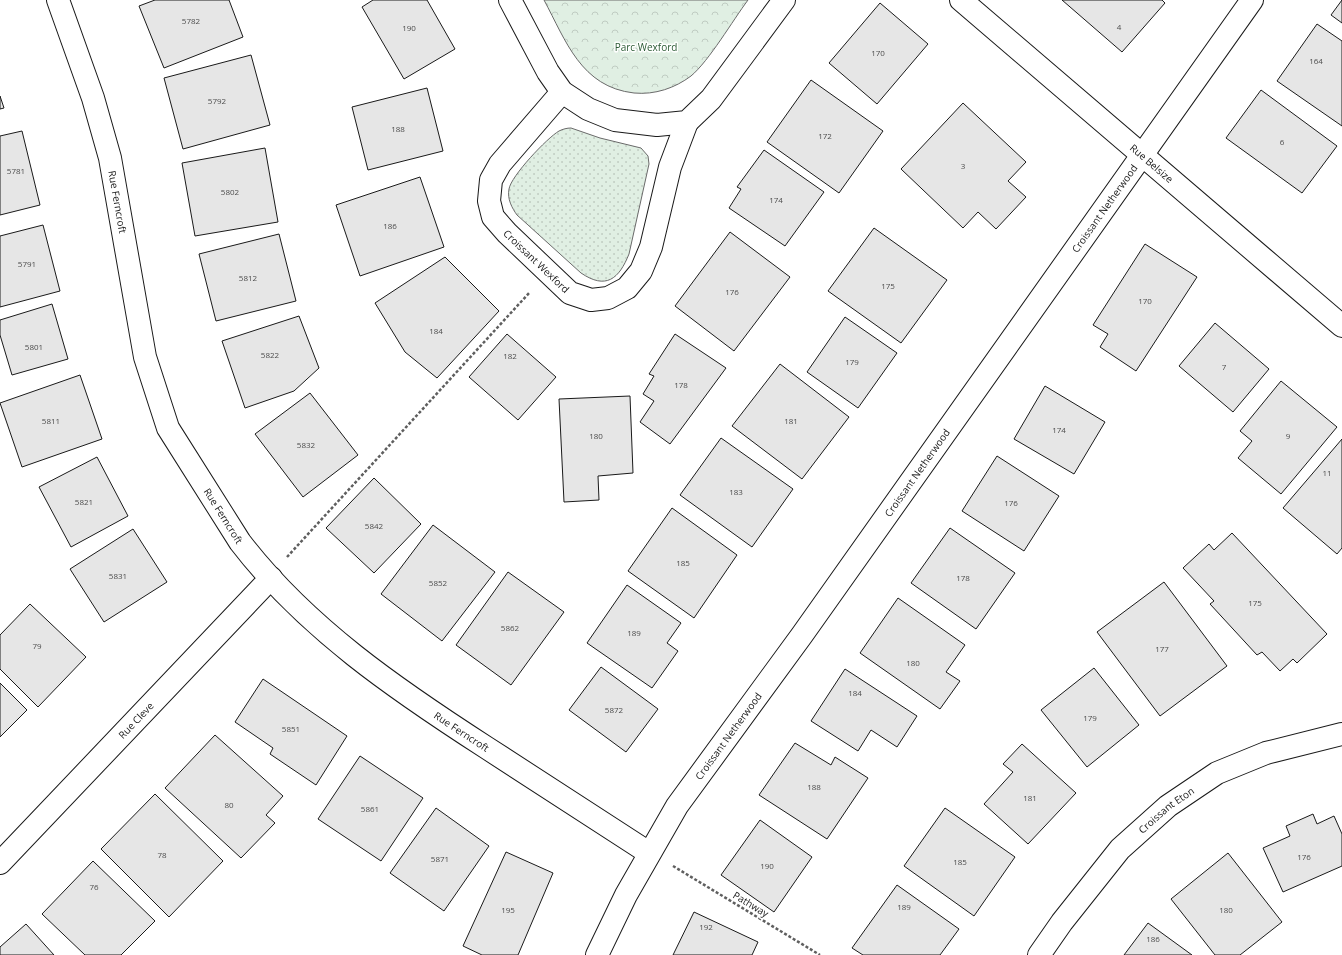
<svg xmlns="http://www.w3.org/2000/svg" width="1342" height="955" viewBox="0 0 1342 955" font-family="'Open Sans',sans-serif">
<defs>
<pattern id="grass-dots" width="8" height="8" patternUnits="userSpaceOnUse"><rect width="8" height="8" fill="#e0efe3"/><path d="M2 2h.1M6 6h.1" fill="none" stroke="#c0ccc2" stroke-width="1.8" stroke-linecap="round"/></pattern>
<pattern id="park-crowns" width="20" height="18" patternUnits="userSpaceOnUse"><rect width="20" height="18" fill="#e0efe3"/><path d="M2 6a3 3 0 1 1 6 0M12 15a3 3 0 1 1 6 0" fill="none" stroke="#c0ccc2"/></pattern>
</defs>
<rect width="100%" height="100%" fill="#fff"/>
<path fill="url(#grass-dots)" stroke="#6a6a6a" d="M 571,128 L 600,138 L 641,148 L 648,156 L 649,164 L 629,254 C 619,279 606,290 581,273 L 517,215 C 512,208 507,199 509,189 C 511,176 547,138 559,131 C 563,129 567,128 571,128 Z"/>
<path fill="url(#park-crowns)" stroke="#6a6a6a" d="M 544,0 L 748,0 C 733,20 709,61 691,76 C 675,88 655,95 634,93 C 581,87 566,41 544,0 Z"/>
<g fill="#e6e6e6" stroke="#1a1a1a">
<path d="M 155,0 L 229,0 L 243,37 L 164,68 L 139,6 Z"/>
<path d="M 373,0 L 427,0 L 455,49 L 404,79 L 362,7 Z"/>
<path d="M 1062,0 L 1162,0 L 1165,3 L 1122,52 Z"/>
<path d="M 1342,0 L 1342,23 L 1331,15 Z"/>
<path d="M 880,3 L 928,44 L 877,104 L 829,63 Z"/>
<path d="M 1317,24 L 1342,41 L 1342,126 L 1277,81 Z"/>
<path d="M 251,55 L 270,125 L 183,149 L 164,78 Z"/>
<path d="M 811,80 L 883,131 L 839,193 L 767,142 Z"/>
<path d="M 427,88 L 443,151 L 368,170 L 352,107 Z"/>
<path d="M 1261,90 L 1337,146 L 1302,193 L 1226,138 Z"/>
<path d="M 0,96 L 4,108 L 0,109 Z"/>
<path d="M 963,103 L 1026,162 L 1008,181 L 1026,197 L 996,229 L 978,212 L 963,228 L 901,169 Z"/>
<path d="M 22,131 L 40,205 L 0,215 L 0,136 Z"/>
<path d="M 265,148 L 278,222 L 195,236 L 182,163 Z"/>
<path d="M 764,150 L 824,192 L 785,246 L 729,208 L 741,189 L 737,187 Z"/>
<path d="M 420,177 L 444,247 L 360,276 L 336,205 Z"/>
<path d="M 43,225 L 60,291 L 0,307 L 0,236 Z"/>
<path d="M 874,228 L 947,280 L 901,343 L 828,291 Z"/>
<path d="M 730,232 L 790,277 L 734,351 L 675,306 Z"/>
<path d="M 279,234 L 296,301 L 216,321 L 199,254 Z"/>
<path d="M 1145,244 L 1197,277 L 1136,371 L 1100,347 L 1108,334 L 1093,325 Z"/>
<path d="M 445,257 L 499,311 L 437,378 L 405,352 L 375,303 Z"/>
<path d="M 52,304 L 68,359 L 12,375 L 0,335 L 0,320 Z"/>
<path d="M 299,316 L 319,368 L 294,391 L 245,408 L 222,341 Z"/>
<path d="M 845,317 L 897,353 L 858,408 L 807,372 Z"/>
<path d="M 1215,323 L 1269,369 L 1233,412 L 1179,366 Z"/>
<path d="M 507,334 L 556,377 L 518,420 L 469,377 Z"/>
<path d="M 675,334 L 726,368 L 670,444 L 640,422 L 654,401 L 643,394 L 654,376 L 649,374 Z"/>
<path d="M 780,364 L 849,417 L 802,479 L 732,426 Z"/>
<path d="M 80,375 L 102,439 L 22,467 L 0,403 Z"/>
<path d="M 1281,381 L 1337,427 L 1281,494 L 1238,458 L 1252,441 L 1240,431 Z"/>
<path d="M 1045,386 L 1105,422 L 1074,474 L 1014,439 Z"/>
<path d="M 310,393 L 358,455 L 303,497 L 255,434 Z"/>
<path d="M 630,396 L 633,473 L 598,476 L 599,500 L 564,502 L 559,399 Z"/>
<path d="M 721,438 L 793,489 L 752,547 L 680,495 Z"/>
<path d="M 1342,439 L 1342,548 L 1337,554 L 1283,508 Z"/>
<path d="M 997,456 L 1059,496 L 1024,551 L 962,511 Z"/>
<path d="M 97,457 L 128,516 L 71,547 L 39,487 Z"/>
<path d="M 374,478 L 421,524 L 374,573 L 326,528 Z"/>
<path d="M 672,508 L 737,555 L 694,618 L 628,571 Z"/>
<path d="M 433,525 L 495,572 L 442,641 L 381,594 Z"/>
<path d="M 950,528 L 1015,573 L 976,629 L 911,583 Z"/>
<path d="M 133,529 L 167,582 L 104,622 L 70,569 Z"/>
<path d="M 1232,533 L 1327,634 L 1297,663 L 1293,659 L 1280,671 L 1262,652 L 1257,655 L 1210,604 L 1214,601 L 1183,568 L 1209,544 L 1214,550 Z"/>
<path d="M 508,572 L 564,612 L 511,685 L 456,645 Z"/>
<path d="M 1164,582 L 1227,666 L 1160,716 L 1097,632 Z"/>
<path d="M 627,585 L 681,623 L 667,643 L 678,651 L 652,688 L 587,643 Z"/>
<path d="M 898,598 L 965,645 L 946,672 L 960,681 L 940,709 L 860,653 Z"/>
<path d="M 30,604 L 86,657 L 38,707 L 0,669 L 0,635 Z"/>
<path d="M 601,667 L 658,709 L 626,752 L 569,710 Z"/>
<path d="M 1094,668 L 1139,725 L 1087,767 L 1041,710 Z"/>
<path d="M 845,669 L 917,716 L 897,747 L 871,730 L 858,751 L 811,721 Z"/>
<path d="M 263,679 L 347,736 L 316,785 L 270,754 L 273,748 L 235,722 Z"/>
<path d="M 0,683 L 27,710 L 0,737 Z"/>
<path d="M 215,735 L 283,796 L 266,815 L 275,823 L 241,858 L 165,788 Z"/>
<path d="M 795,743 L 831,765 L 835,757 L 868,778 L 827,839 L 759,795 Z"/>
<path d="M 1022,744 L 1076,793 L 1028,844 L 984,804 L 1013,772 L 1003,764 Z"/>
<path d="M 360,756 L 423,798 L 381,861 L 318,819 Z"/>
<path d="M 155,794 L 223,861 L 169,917 L 101,849 Z"/>
<path d="M 436,808 L 489,846 L 444,911 L 390,873 Z"/>
<path d="M 945,808 L 1015,857 L 974,916 L 904,866 Z"/>
<path d="M 1313,814 L 1317,824 L 1334,816 L 1342,834 L 1342,866 L 1283,892 L 1263,848 L 1290,836 L 1286,826 Z"/>
<path d="M 760,820 L 812,857 L 774,912 L 721,875 Z"/>
<path d="M 506,852 L 553,873 L 518,955 L 482,955 L 463,946 Z"/>
<path d="M 1228,853 L 1282,922 L 1240,955 L 1215,955 L 1171,899 Z"/>
<path d="M 93,861 L 155,921 L 121,955 L 85,955 L 42,914 Z"/>
<path d="M 897,885 L 959,929 L 940,955 L 863,955 L 852,948 Z"/>
<path d="M 694,912 L 758,942 L 752,955 L 673,955 Z"/>
<path d="M 1148,923 L 1192,955 L 1124,955 Z"/>
<path d="M 26,924 L 54,955 L 0,955 L 0,947 Z"/>
</g>
<g fill="none" stroke-linecap="round" stroke-linejoin="round">
<defs>
<g id="minor">
<path id="s1" d="M 58,0 L 93,98 L 110,158 L 145,357 L 168,428 L 240,542 C 306,628 397,690 487,748 C 541,783 595,818 649,853"/>
<path d="M 510,0 L 548,72 L 562,92 L 588,109 L 615,120 L 657,125 L 687,122 L 711,99 L 784,0"/>
<path id="s2" d="M 961,0 L 1342,326"/>
<path id="s3" d="M 562,92 L 500,164 L 491,180 L 489,201 L 493,217 L 507,233 L 570,293 L 591,300 L 608,298 L 627,288 L 641,271 L 651,247 L 670,167 L 687,122"/>
<path id="s4" d="M 0,863 L 271,578"/>
<path id="s5" d="M 597,955 L 626,895 L 677,806 L 802,635 L 1252,0"/>
<path id="s6" d="M 1039,955 L 1062,922 L 1120,849 L 1168,806 L 1217,773 L 1266,753 L 1342,734"/>
</g>
</defs>
<use href="#minor" stroke="#1a1a1a" stroke-width="24"/>
<g stroke="#5f5f5f" stroke-width="2.5" stroke-dasharray="3 2" stroke-linecap="butt">
<path d="M 287,557 L 530,292"/>
<path d="M 673,866 L 820,955"/>
</g>
<use href="#minor" stroke="#fff" stroke-width="22"/>
</g>
<g text-anchor="middle" stroke-width="3" stroke-linejoin="round" paint-order="stroke">
<g font-size="8" fill="#4d4d4d">
<text x="191" y="24">5782</text>
<text x="1119" y="30">4</text>
<text x="409" y="31">190</text>
<text x="878" y="56">170</text>
<text x="1316" y="64">164</text>
<text x="217" y="104">5792</text>
<text x="398" y="132">188</text>
<text x="825" y="139">172</text>
<text x="1282" y="145">6</text>
<text x="963" y="169">3</text>
<text x="16" y="174">5781</text>
<text x="230" y="195">5802</text>
<text x="776" y="203">174</text>
<text x="390" y="229">186</text>
<text x="27" y="267">5791</text>
<text x="248" y="281">5812</text>
<text x="888" y="289">175</text>
<text x="732" y="295">176</text>
<text x="1145" y="304">170</text>
<text x="436" y="334">184</text>
<text x="34" y="350">5801</text>
<text x="270" y="358">5822</text>
<text x="510" y="359">182</text>
<text x="852" y="365">179</text>
<text x="1224" y="370">7</text>
<text x="681" y="388">178</text>
<text x="51" y="424">5811</text>
<text x="791" y="424">181</text>
<text x="1059" y="433">174</text>
<text x="596" y="439">180</text>
<text x="1288" y="439">9</text>
<text x="306" y="448">5832</text>
<text x="1327" y="476">11</text>
<text x="736" y="495">183</text>
<text x="84" y="505">5821</text>
<text x="1011" y="506">176</text>
<text x="374" y="529">5842</text>
<text x="683" y="566">185</text>
<text x="118" y="579">5831</text>
<text x="963" y="581">178</text>
<text x="438" y="586">5852</text>
<text x="1255" y="606">175</text>
<text x="510" y="631">5862</text>
<text x="634" y="636">189</text>
<text x="37" y="649">79</text>
<text x="1162" y="652">177</text>
<text x="913" y="666">180</text>
<text x="855" y="696">184</text>
<text x="614" y="713">5872</text>
<text x="1090" y="721">179</text>
<text x="291" y="732">5851</text>
<text x="814" y="790">188</text>
<text x="1030" y="801">181</text>
<text x="229" y="808">80</text>
<text x="370" y="812">5861</text>
<text x="162" y="858">78</text>
<text x="1304" y="860">176</text>
<text x="440" y="862">5871</text>
<text x="960" y="865">185</text>
<text x="767" y="869">190</text>
<text x="94" y="890">76</text>
<text x="904" y="910">189</text>
<text x="508" y="913">195</text>
<text x="1226" y="913">180</text>
<text x="706" y="930">192</text>
<text x="1153" y="942">186</text>
</g>
<g font-size="10" fill="#2b5a34" stroke="#fff">
<text x="646" y="51">Parc Wexford</text>
</g>
<g font-size="10" fill="#1a1a1a" stroke="#fff">
<text dy="4" stroke="none"><textPath href="#s2" startOffset="251">Rue Belsize</textPath></text>
<text dy="4" stroke="none"><textPath href="#s1" startOffset="211">Rue Ferncroft</textPath></text>
<text dy="4" stroke="none"><textPath href="#s5" startOffset="904">Croissant Netherwood</textPath></text>
<text dy="4" stroke="none"><textPath href="#s3" startOffset="213">Croissant Wexford</textPath></text>
<text dy="4" stroke="none"><textPath href="#s5" startOffset="580">Croissant Netherwood</textPath></text>
<text dy="4" stroke="none"><textPath href="#s1" startOffset="547">Rue Ferncroft</textPath></text>
<text dy="4" stroke="none"><textPath href="#s4" startOffset="197">Rue Cleve</textPath></text>
<text dy="4" stroke="none"><textPath href="#s1" startOffset="871">Rue Ferncroft</textPath></text>
<text dy="4" stroke="none"><textPath href="#s5" startOffset="256">Croissant Netherwood</textPath></text>
<text dy="4" stroke="none"><textPath href="#s6" startOffset="194">Croissant Eton</textPath></text>
<text transform="translate(751 904) rotate(31)" y="4">Pathway</text>
</g>
</g>
</svg>
